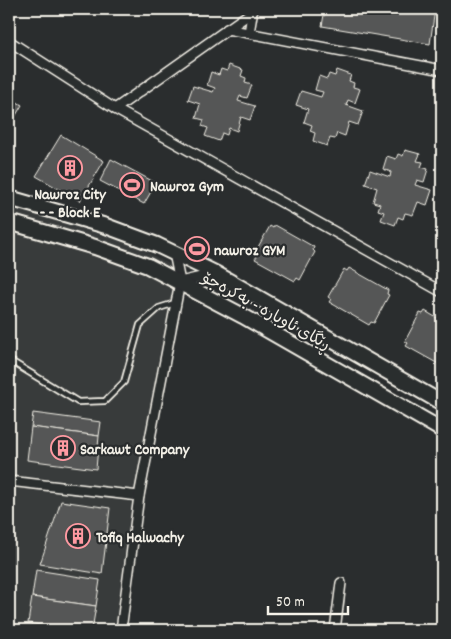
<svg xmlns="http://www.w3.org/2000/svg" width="451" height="639" viewBox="0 0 451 639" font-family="Dekko,'Playpen Sans Arabic',sans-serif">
<rect width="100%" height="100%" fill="#2a2d2e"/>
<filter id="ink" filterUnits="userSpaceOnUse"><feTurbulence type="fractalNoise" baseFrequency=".02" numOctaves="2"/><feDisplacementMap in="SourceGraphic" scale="10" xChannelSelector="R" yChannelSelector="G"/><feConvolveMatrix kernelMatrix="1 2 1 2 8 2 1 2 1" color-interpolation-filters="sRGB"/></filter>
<g filter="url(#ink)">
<path fill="#373a3a" d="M 9,206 L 133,245 L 183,271 L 146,458 L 122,630 L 9,630 Z"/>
<g fill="#555756" stroke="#f4f1e8">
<path d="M 325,9 L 435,9 L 430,44 L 322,26 Z"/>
<path d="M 229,65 L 243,70 L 241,76 L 246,78 L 245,83 L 252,85 L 247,98 L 240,96 L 238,101 L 255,106 L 250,120 L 241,117 L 237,131 L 229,128 L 227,135 L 222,133 L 219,141 L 205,136 L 208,128 L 202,126 L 204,120 L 196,118 L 200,104 L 188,100 L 193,86 L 213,92 L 215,88 L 207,85 L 211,72 L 219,75 L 221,69 L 227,71 Z"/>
<path d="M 337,70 L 351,75 L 349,81 L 354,83 L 353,87 L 360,89 L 355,103 L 348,100 L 346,105 L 363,111 L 358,125 L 349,122 L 345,136 L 337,133 L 335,139 L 330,138 L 327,146 L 313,141 L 315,133 L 310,131 L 312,125 L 304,122 L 308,109 L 296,105 L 301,91 L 321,97 L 323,92 L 315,90 L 319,76 L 327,79 L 329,74 L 335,76 Z"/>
<path d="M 9,97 L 22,105 L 9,127 Z"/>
<path d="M 61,135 L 104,161 L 80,201 L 36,176 Z"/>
<path d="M 405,150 L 420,154 L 417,161 L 423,162 L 421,167 L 428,169 L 424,182 L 417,180 L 415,185 L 432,190 L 427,205 L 418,202 L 413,215 L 405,213 L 403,219 L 398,217 L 395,225 L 381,220 L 384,212 L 378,210 L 380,204 L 373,202 L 377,188 L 365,184 L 370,170 L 390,177 L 391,172 L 383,169 L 387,156 L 396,159 L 398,154 L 403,156 Z"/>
<path d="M 111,159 L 156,183 L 144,204 L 100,181 Z"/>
<path d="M 275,225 L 314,247 L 313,250 L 315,252 L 300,280 L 297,278 L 295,281 L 255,259 L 257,256 L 254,254 L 270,226 L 273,228 Z"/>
<path d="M 349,268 L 388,290 L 387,294 L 389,295 L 374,323 L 371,322 L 369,325 L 329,302 L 331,299 L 328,297 L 344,269 L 347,271 Z"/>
<path d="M 425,311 L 442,321 L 442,366 L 406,346 L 408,343 L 405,341 L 420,313 L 423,314 Z"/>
<path d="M 33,413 L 101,422 L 99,436 L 31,427 Z"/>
<path d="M 31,427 L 99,436 L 96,469 L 27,460 Z"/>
<path d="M 61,501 L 110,508 L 102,574 L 40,564 Z"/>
<path d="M 36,570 L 100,580 L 96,606 L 32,597 Z"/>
<path d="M 32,597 L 96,606 L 92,630 L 72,630 L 28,623 Z"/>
<path d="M 45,626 L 72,630 L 45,630 Z"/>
</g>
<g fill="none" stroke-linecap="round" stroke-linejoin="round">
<defs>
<path id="lane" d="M 9,360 L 78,402 L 105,401 L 124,382 L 140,325 L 159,308 L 175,303"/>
<g id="street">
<path d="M 227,29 L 442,70"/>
<path d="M 249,33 L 253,9"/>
<path d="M 9,41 L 115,109 L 442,292"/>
<path d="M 115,109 L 252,12"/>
<path d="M 180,282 L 214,274"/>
<path d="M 9,481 L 139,496"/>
<path d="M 121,630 L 139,496 L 180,282 L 174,253"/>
<path d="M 335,630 L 341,583"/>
</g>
<g id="secondary">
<path d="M 9,198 L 106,226 L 157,245 L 215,273 L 442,403"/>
<path d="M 9,222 L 95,247 L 148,266 L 243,316 L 442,430"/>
</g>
</defs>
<use href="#lane" stroke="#f4f1e8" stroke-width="8"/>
<use href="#street" stroke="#f4f1e8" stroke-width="12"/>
<use href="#secondary" stroke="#f4f1e8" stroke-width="18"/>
<use href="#lane" stroke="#2a2d2e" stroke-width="4.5"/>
<use href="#street" stroke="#2a2d2e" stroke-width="9"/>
<use href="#secondary" stroke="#2a2d2e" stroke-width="14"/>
</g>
</g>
<defs>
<symbol id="building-ring" viewBox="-11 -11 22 22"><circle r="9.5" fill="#2a2d2e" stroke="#ff9aa2" stroke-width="1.5"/><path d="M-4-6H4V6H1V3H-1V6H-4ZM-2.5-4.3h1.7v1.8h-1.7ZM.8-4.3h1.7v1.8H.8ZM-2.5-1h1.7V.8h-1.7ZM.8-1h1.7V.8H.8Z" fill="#ff9aa2"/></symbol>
<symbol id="stadium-ring" viewBox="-11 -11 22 22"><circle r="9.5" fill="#2a2d2e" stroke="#ff9aa2" stroke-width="1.5"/><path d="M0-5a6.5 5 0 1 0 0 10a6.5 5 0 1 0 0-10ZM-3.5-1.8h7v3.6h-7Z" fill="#ff9aa2"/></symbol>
</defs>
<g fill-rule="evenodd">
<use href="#building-ring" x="56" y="154" width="28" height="28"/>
<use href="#stadium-ring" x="118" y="171" width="28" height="28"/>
<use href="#stadium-ring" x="183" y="235" width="28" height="28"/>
<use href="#building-ring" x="49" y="434" width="28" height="28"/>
<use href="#building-ring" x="64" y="522" width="28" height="28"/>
</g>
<g text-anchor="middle" stroke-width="4.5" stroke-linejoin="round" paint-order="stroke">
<g font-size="16" font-weight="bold" fill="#f4f1e8" stroke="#2a2d2e" text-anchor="start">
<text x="150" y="191">Nawroz Gym</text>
<text x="70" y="199" text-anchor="middle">Nawroz City<tspan x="70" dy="18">- - Block E</tspan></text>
<text x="214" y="255">nawroz GYM</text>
<text x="80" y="454">Sarkawt Company</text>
<text x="96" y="542">Tofiq Halwachy</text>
</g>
<g font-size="16" fill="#f4f1e8" stroke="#2a2d2e">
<text transform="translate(267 310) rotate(29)" y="6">ڕێگای ئاوبارە - بەکرەجۆ</text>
</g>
</g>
<rect width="451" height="639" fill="none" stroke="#2a2d2e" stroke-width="30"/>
<rect x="15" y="15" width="421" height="609" fill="none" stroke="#f4f1e8" stroke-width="2" filter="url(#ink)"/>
<path d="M268 606v8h80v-8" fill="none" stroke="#f4f1e8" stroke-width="2.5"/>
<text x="276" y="606" font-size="15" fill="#f4f1e8" stroke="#2a2d2e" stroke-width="4" paint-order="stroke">50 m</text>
</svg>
